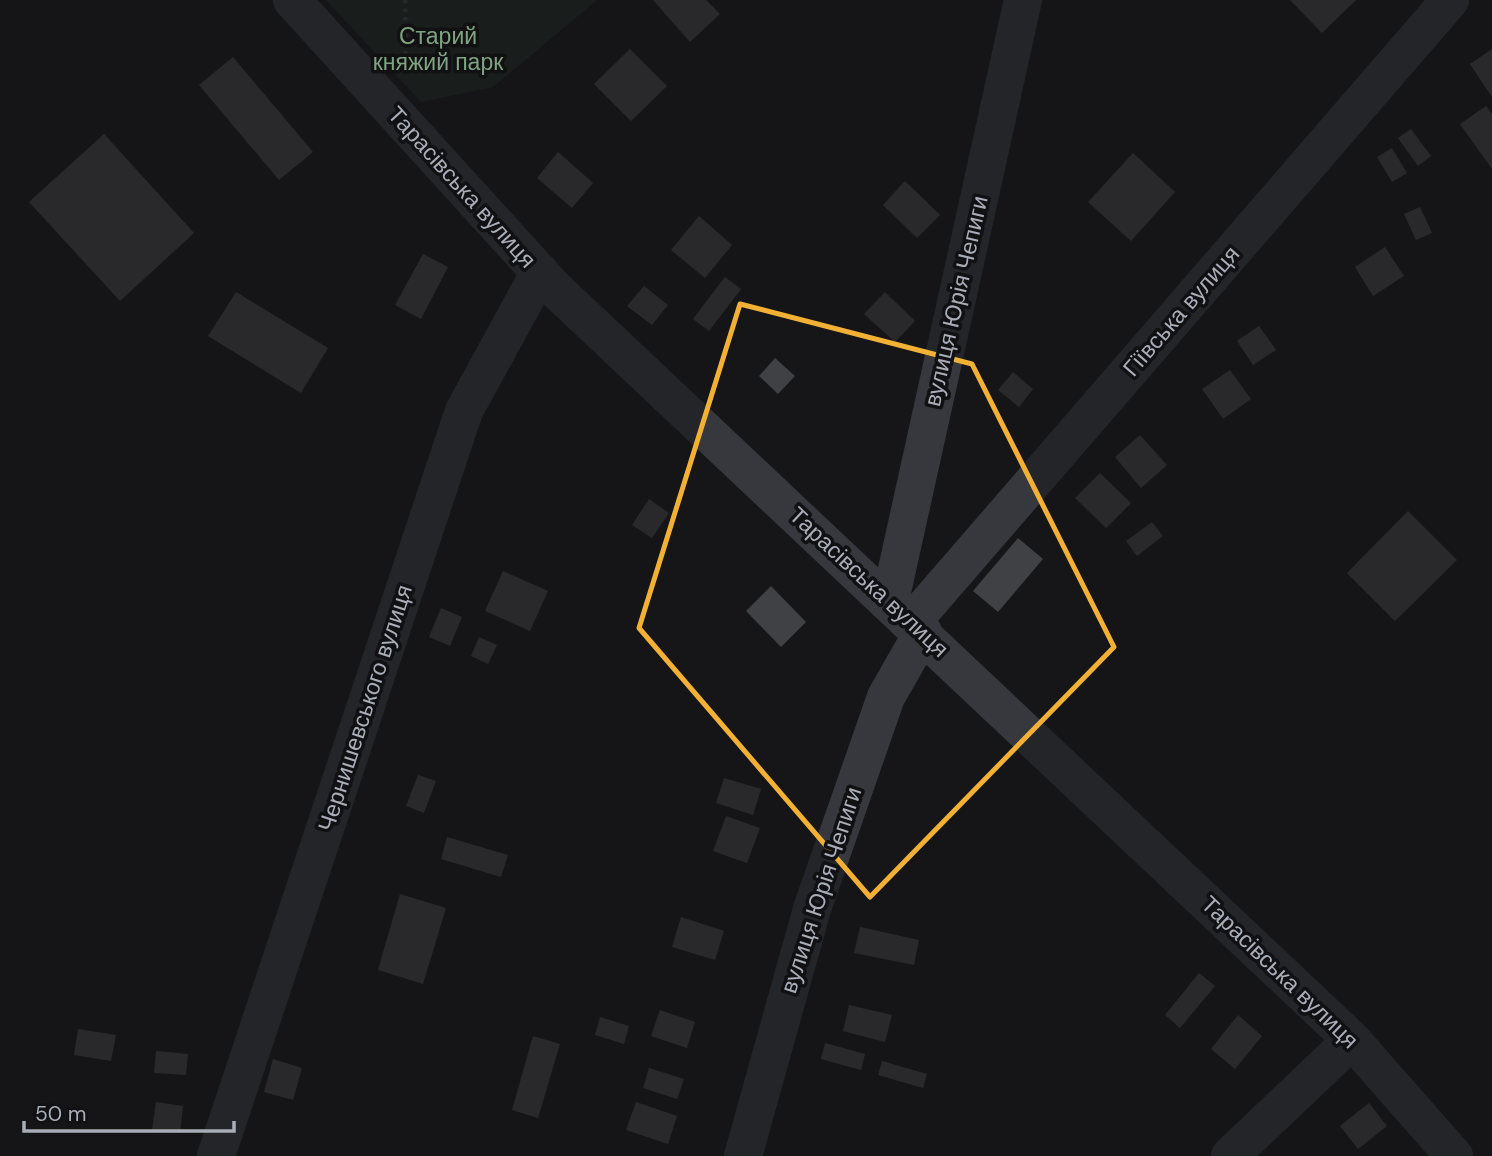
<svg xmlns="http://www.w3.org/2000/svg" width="1492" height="1156" viewBox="0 0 1492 1156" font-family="'DM Sans',sans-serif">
<rect width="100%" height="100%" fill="#161618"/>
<path fill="#1e261f" d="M 326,0 L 597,0 L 493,87 L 421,102 Z"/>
<g fill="#404145">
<path d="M 653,0 L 706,0 L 720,14 L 690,42 Z"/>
<path d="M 1290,0 L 1356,0 L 1322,33 Z"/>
<path d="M 630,49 L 667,86 L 631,121 L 594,84 Z"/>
<path d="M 1492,49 L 1492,97 L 1470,64 Z"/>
<path d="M 233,57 L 313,152 L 279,180 L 199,85 Z"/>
<path d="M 1486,106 L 1492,114 L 1492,169 L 1460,124 Z"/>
<path d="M 1411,129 L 1431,156 L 1418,166 L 1398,138 Z"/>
<path d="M 104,134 L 194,233 L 120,301 L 29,202 Z"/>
<path d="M 1392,148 L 1407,173 L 1392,182 L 1377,157 Z"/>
<path d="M 558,152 L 593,183 L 572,208 L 537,178 Z"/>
<path d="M 1133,153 L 1175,192 L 1131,241 L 1088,202 Z"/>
<path d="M 905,181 L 940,215 L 917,238 L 883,205 Z"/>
<path d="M 1420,207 L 1432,233 L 1416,240 L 1404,214 Z"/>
<path d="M 699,216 L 732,245 L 705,278 L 671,250 Z"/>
<path d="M 1385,247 L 1404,276 L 1373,296 L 1355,267 Z"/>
<path d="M 423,254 L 448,267 L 421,319 L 395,305 Z"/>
<path d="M 725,277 L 741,289 L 709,331 L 693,319 Z"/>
<path d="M 644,286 L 668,305 L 652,325 L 627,306 Z"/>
<path d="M 236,292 L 328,348 L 301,393 L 208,336 Z"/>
<path d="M 885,292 L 915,321 L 895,342 L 864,314 Z"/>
<path d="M 1259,326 L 1276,350 L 1253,365 L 1237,341 Z"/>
<path d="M 775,358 L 795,376 L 778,394 L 759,376 Z"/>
<path d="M 1230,370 L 1251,399 L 1223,419 L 1202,389 Z"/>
<path d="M 1013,372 L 1033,389 L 1019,407 L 998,390 Z"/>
<path d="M 1140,435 L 1167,465 L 1141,488 L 1115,457 Z"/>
<path d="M 1100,473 L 1131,503 L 1106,528 L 1075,498 Z"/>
<path d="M 649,499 L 669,513 L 652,538 L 632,525 Z"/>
<path d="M 1408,511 L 1457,560 L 1395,621 L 1347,573 Z"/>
<path d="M 1152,522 L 1163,536 L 1137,556 L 1126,541 Z"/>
<path d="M 1018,538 L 1043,559 L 998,612 L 973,591 Z"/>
<path d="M 503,571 L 548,591 L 530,631 L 485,611 Z"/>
<path d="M 771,586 L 806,622 L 781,647 L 746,611 Z"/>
<path d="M 441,608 L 462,617 L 450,646 L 429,637 Z"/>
<path d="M 479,637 L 497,645 L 488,664 L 471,656 Z"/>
<path d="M 418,775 L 436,781 L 424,813 L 406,806 Z"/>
<path d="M 724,778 L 761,789 L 753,815 L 716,803 Z"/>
<path d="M 726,816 L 760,828 L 747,863 L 713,851 Z"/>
<path d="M 447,837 L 508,855 L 501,877 L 441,859 Z"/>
<path d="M 400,894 L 446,908 L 423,984 L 378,970 Z"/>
<path d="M 681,917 L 724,931 L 715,960 L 672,947 Z"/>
<path d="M 860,927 L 919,940 L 914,965 L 854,953 Z"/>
<path d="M 1199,973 L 1215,986 L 1180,1028 L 1165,1015 Z"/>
<path d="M 849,1005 L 892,1015 L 885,1042 L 843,1031 Z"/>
<path d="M 660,1010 L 695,1022 L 687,1048 L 651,1036 Z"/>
<path d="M 1238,1015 L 1262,1036 L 1235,1069 L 1211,1049 Z"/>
<path d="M 600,1017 L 629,1026 L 624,1044 L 595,1035 Z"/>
<path d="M 78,1029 L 116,1035 L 111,1061 L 74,1055 Z"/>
<path d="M 533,1036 L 560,1044 L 538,1118 L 512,1110 Z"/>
<path d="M 825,1043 L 865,1054 L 861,1070 L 821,1059 Z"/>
<path d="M 156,1051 L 188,1054 L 186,1075 L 154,1073 Z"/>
<path d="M 273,1059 L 302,1068 L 293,1100 L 264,1092 Z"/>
<path d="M 882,1061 L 927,1074 L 923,1088 L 878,1075 Z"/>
<path d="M 649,1068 L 684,1079 L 677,1099 L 643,1088 Z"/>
<path d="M 156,1102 L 183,1106 L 180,1133 L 152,1130 Z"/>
<path d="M 636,1102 L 677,1116 L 668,1144 L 626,1130 Z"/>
<path d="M 1369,1103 L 1387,1126 L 1358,1149 L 1340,1126 Z"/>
</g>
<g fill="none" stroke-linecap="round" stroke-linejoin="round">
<path stroke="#3d3f44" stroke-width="4.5" stroke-dasharray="3.5 5" stroke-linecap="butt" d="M 405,0 L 406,76"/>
<g stroke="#37383d" stroke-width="38">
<path d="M 292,0 L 553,287 L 1352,1040 L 1454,1156"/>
<path d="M 890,601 L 1023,0"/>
<path d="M 912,622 L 1450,0"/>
<path d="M 216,1156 L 464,411 L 540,272"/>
<path d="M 743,1156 L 812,909 L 886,697 L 923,632"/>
<path d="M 1230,1156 L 1352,1040"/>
</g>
</g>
<path d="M0 0H1492V1156H0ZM 740,304 L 972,364 L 1114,647 L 870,897 L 639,628 Z" fill="#161618" fill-opacity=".55" fill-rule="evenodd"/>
<path fill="none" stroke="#f2b134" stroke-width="5" stroke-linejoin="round" d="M 740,304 L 972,364 L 1114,647 L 870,897 L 639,628 Z"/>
<g text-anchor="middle" stroke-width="7" stroke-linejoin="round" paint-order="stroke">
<g font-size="23" fill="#7fa381" stroke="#111113">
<text x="438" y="44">Старий<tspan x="438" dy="26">княжий парк</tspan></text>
</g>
<g font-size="23" fill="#a8adb8" stroke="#111113">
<text transform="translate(462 187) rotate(48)" y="8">Тарасівська вулиця</text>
<text transform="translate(956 301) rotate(-77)" y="8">вулиця Юрія Чепиги</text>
<text transform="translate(1181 311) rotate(-49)" y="8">Гіївська вулиця</text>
<text transform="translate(869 582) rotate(43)" y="8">Тарасівська вулиця</text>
<text transform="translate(365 708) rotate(-72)" y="8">Чернишевського вулиця</text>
<text transform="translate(821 890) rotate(-72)" y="8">вулиця Юрія Чепиги</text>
<text transform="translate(1280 972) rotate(44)" y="8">Тарасівська вулиця</text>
</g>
</g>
<path d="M24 1121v10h210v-10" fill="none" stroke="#a8adb8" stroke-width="3.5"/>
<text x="35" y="1121" font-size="21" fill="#a8adb8" stroke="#111113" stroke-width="5" paint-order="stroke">50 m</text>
</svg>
